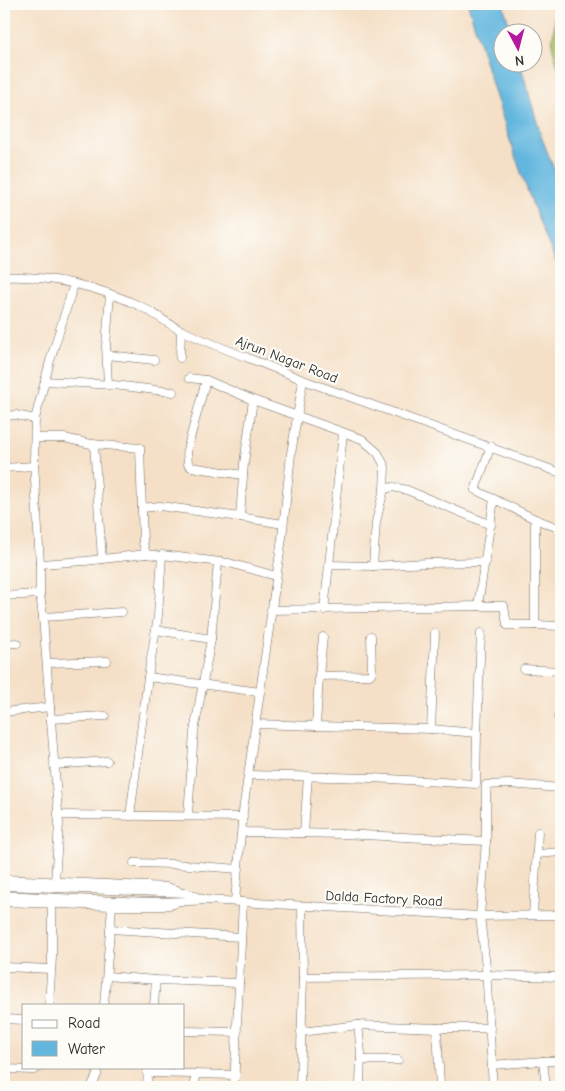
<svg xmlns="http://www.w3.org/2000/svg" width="565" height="1091" viewBox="0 0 565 1091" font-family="'Comic Neue',sans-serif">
<rect width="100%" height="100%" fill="#fdfcf7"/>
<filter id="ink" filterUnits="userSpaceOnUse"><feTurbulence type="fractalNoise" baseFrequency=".02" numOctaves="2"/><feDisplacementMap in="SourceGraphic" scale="10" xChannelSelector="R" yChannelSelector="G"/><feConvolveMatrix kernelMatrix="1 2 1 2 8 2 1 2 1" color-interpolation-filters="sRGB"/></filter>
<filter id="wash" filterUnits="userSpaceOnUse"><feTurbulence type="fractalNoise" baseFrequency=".0096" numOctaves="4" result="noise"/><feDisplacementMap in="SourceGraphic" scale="20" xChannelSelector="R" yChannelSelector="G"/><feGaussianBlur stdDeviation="1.12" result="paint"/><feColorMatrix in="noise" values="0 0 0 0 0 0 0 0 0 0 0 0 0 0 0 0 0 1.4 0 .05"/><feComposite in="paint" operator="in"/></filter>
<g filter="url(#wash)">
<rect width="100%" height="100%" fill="#f5e0c7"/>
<path fill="#a9bf63" stroke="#6a7547" d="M 557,4 L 561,4 L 561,80 L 552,45 Z"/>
<path fill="#63b7df" stroke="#477185" d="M 468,4 L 503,4 L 511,32 L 502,32 L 502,62 L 520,63 L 541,136 L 561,187 L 561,273 C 522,187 495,95 468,4 Z"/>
</g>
<g filter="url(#ink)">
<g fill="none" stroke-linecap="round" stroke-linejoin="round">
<defs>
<g id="minor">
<path d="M 4,277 C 50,275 99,287 140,306 C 155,313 168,325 183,331 C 222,349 263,363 303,380 L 561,473"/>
<path d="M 107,355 L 154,360"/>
<path d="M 180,358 L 181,331"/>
<path d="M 189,378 L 206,380 L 253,400 L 362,439 L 378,453 L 385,467 L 384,489"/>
<path d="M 206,380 L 187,450 L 188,464 L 191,467 L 243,475"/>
<path d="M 45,381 L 114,385 L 173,392"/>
<path d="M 108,385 L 106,346 L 110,294"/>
<path d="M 253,400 L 244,463 L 240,517 L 283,524"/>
<path d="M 4,416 L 16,415 L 35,419"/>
<path d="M 35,438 L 64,438 L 91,444 L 140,448 L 143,543 L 146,554 L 162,556"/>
<path d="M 94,444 L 102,559"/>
<path d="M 491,446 L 475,490 L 494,499"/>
<path d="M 4,468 L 34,466"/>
<path d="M 142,508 L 160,506 L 240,517"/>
<path d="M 535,519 L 494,499 L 478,606 L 504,606 L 507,625 L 535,625"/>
<path d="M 561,529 L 535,519 L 535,625 L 561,626"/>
<path d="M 486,562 L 428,563 L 373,566 L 376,522 L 384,489 L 393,487 L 407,490 L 491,525"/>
<path d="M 40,564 L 85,561 L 146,554"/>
<path d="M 329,565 L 343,433"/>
<path d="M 4,596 L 40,594"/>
<path d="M 271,610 L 478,606"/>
<path d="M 324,610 L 329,565 L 373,566"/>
<path d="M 43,617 L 122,612"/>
<path d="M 156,630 L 211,639 L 194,732 L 188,815"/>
<path d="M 211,639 L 218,562"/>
<path d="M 4,644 L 17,643"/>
<path d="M 47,663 L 107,661"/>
<path d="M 524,669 L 561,671"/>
<path d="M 319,676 L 323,637"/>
<path d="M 148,677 L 158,616 L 162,555 L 229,563 L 276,576"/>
<path d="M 4,712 L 50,707"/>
<path d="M 558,717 L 561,717"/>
<path d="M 51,719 L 105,716"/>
<path d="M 256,724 L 316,726 L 319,676 L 370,675 L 372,672 L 371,636"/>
<path d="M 316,726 L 431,729 L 435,633"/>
<path d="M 477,733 L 481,633"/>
<path d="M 54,765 L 107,761"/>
<path d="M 249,775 L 372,778 L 476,784 L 477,733 L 431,729"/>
<path d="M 4,795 L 5,812 L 4,818"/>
<path d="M 58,815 L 243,817"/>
<path d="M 130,816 L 148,677 L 260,692"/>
<path d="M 242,832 L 342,834 L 486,841"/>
<path d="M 304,833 L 308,776"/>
<path d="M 537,854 L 561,852"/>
<path d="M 134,863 L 174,864 L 239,869"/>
<path d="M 4,879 L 167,887 L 177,890"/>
<path d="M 55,881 L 59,824 L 43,617 L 40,594 L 40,564 L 34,462 L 35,419 L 50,361 L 74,284"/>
<path d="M 4,886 L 186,893 L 203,899"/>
<path d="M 4,895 C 69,898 140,905 206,900 L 480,916 L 561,915"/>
<path d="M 235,901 L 243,811 L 282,538 L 291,454 L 303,380"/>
<path d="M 4,902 L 112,906 L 163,906 L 174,904"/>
<path d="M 533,915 L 538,832"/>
<path d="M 110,929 L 241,937"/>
<path d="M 4,967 L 51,969"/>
<path d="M 107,976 L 156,980 L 239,983"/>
<path d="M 303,977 L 487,975 L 561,977"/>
<path d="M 49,1005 L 52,957 L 52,903"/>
<path d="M 104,1005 L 112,906"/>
<path d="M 154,1005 L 156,980"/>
<path d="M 4,1019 L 24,1020"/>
<path d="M 184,1031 L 237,1032"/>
<path d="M 301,1032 L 358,1025"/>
<path d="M 361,1060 L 398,1060"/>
<path d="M 543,1061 L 561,1061"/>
<path d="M 492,1065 L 543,1061 L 546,1087"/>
<path d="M 4,1069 L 34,1070 L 40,1067"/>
<path d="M 147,1073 L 236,1075"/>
<path d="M 91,1087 L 97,1075 L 98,1067"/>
<path d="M 147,1087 L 148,1067"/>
<path d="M 195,1087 L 195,1074"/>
<path d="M 234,1087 L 243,902"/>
<path d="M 300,1087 L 303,977 L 302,907"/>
<path d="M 360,1087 L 361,1053 L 358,1025 L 437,1028"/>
<path d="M 440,1087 L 437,1028 L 490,1028"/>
<path d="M 493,1087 L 486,967 L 480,916 L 486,841 L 486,785 L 508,784 L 561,788"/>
</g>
</defs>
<use href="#minor" stroke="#726a62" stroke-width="9"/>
<use href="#minor" stroke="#fff" stroke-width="8"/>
</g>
</g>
<g text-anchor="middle" stroke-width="4.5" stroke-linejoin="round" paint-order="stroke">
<g font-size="14" fill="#2b2b2b" stroke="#fdfcf7">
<text transform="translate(287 359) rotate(21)" y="5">Ajrun Nagar Road</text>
<text transform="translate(384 898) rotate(3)" y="5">Dalda Factory Road</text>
</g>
</g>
<rect width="565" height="1091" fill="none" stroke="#fdfcf7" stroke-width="20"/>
<rect x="22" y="1004" width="162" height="65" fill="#fdfcf7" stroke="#a9a8a5"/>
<rect x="32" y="1020" width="25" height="8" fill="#ffffff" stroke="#a9a8a5"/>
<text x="68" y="1028" font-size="15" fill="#2b2b2b">Road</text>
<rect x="32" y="1041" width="25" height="15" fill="#63b7df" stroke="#a9a8a5"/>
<text x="68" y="1054" font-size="15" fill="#2b2b2b">Water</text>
<g transform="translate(518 48) rotate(173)"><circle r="24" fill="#fdfcf7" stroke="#a9a8a5"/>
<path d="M0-4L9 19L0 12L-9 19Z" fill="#b5179e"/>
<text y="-8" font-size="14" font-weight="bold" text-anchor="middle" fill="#2b2b2b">N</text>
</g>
</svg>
